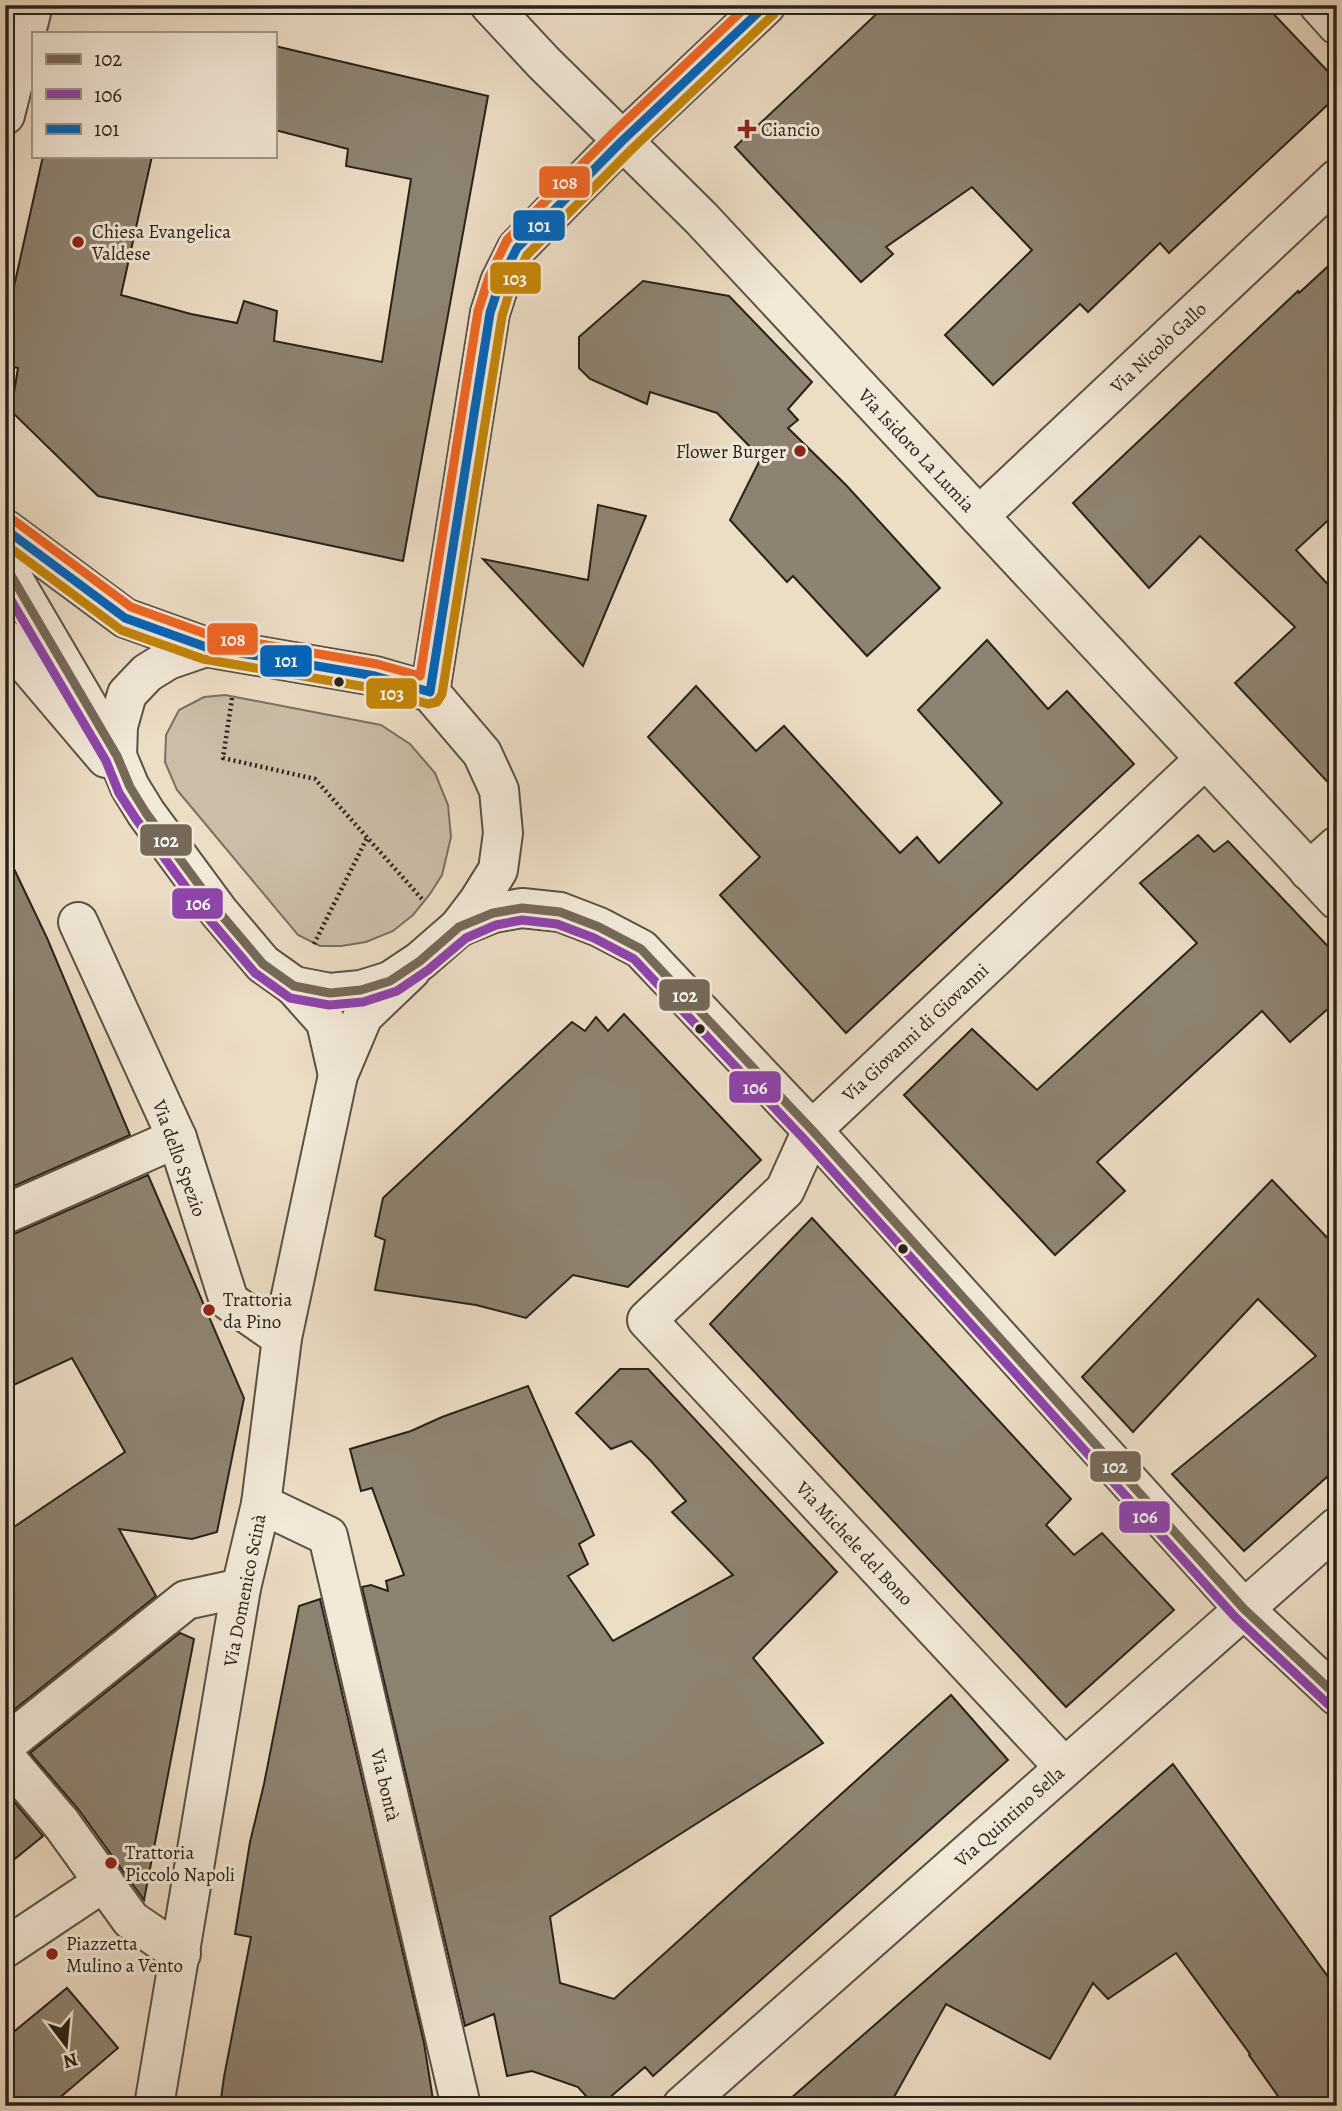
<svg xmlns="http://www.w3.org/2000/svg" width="1342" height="2111" viewBox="0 0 1342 2111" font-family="Alegreya,serif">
<rect width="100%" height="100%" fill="#ecddc5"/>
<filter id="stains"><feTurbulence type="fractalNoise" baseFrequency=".00286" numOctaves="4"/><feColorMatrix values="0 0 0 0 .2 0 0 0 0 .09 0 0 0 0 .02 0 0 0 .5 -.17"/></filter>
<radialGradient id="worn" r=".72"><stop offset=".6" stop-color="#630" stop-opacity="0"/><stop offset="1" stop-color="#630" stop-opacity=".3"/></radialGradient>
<path fill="#cbbda8" stroke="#7a7060" stroke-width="2" d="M 225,695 L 381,725 L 410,744 L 435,773 L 448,805 L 451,837 L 442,875 L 430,894 L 413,915 L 393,931 L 366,942 L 341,946 L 320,946 L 298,935 L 177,790 L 165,762 L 166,735 L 179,710 L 204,697 Z"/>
<g fill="#8e8372" stroke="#292218" stroke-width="2">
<path d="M 886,5 L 1265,5 L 1337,81 L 1337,96 L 1169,253 L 1160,243 L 1088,312 L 1080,304 L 993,385 L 945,335 L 1032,250 L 972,187 L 886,247 L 893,254 L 861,282 L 735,147 Z"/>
<path d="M 275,46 L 488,96 L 403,561 L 98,496 L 11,411 L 18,368 L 5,365 L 5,327 L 43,156 L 152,156 L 121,295 L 191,314 L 237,323 L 244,301 L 277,311 L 274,341 L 382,362 L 411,179 L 346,166 L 348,149 L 275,130 Z"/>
<path d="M 1337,258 L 1337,512 L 1296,550 L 1334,591 L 1337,588 L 1337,792 L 1235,683 L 1295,627 L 1200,536 L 1149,588 L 1073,503 L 1298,291 L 1299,293 Z"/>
<path d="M 643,281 L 729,296 L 812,382 L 788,409 L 798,420 L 788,428 L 846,485 L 940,588 L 867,656 L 793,576 L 787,582 L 730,520 L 761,458 L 717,413 L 650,392 L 647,404 L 590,379 L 579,368 L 579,337 Z"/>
<path d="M 598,505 L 646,516 L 583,666 L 483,559 L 588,580 Z"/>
<path d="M 987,640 L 1048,709 L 1067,691 L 1134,764 L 846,1033 L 720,895 L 760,857 L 648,737 L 696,686 L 756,751 L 784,726 L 900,853 L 917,837 L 939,863 L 1002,803 L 918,710 Z"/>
<path d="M 1198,835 L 1214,852 L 1228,841 L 1337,956 L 1337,1001 L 1290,1042 L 1262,1011 L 1097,1162 L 1125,1191 L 1055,1255 L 904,1095 L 972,1029 L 1037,1090 L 1197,943 L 1140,883 Z"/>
<path d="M 5,850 L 47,938 L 130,1135 L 5,1190 Z"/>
<path d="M 624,1014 L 761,1160 L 628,1287 L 573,1275 L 526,1318 L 476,1305 L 375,1290 L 385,1240 L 375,1236 L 383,1198 L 572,1022 L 585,1031 L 596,1017 L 608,1031 Z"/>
<path d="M 148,1175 L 244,1398 L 217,1532 L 192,1539 L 119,1529 L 156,1596 L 5,1717 L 5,1533 L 125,1452 L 72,1358 L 5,1389 L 5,1235 L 14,1234 Z"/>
<path d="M 1272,1180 L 1337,1248 L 1337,1468 L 1244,1551 L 1172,1474 L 1316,1356 L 1258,1299 L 1133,1432 L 1082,1377 Z"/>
<path d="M 812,1218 L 1071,1499 L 1046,1525 L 1074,1555 L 1102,1533 L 1174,1610 L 1066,1707 L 710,1324 Z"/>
<path d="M 620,1369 L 648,1369 L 837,1572 L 753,1658 L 823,1743 L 550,1917 L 560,1983 L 614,1999 L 951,1695 L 1008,1760 L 653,2076 L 645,2067 L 600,2106 L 595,2106 L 578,2087 L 532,2071 L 507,2076 L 494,2014 L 465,2026 L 362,1587 L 371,1585 L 388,1591 L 386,1581 L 404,1575 L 372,1488 L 361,1491 L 350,1449 L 411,1431 L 442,1417 L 528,1386 L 594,1535 L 579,1544 L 588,1564 L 568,1576 L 613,1641 L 733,1575 L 672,1512 L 686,1501 L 651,1461 L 631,1441 L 611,1449 L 576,1413 Z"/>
<path d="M 320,1599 L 424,2043 L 434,2106 L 220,2106 L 224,2077 L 251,1937 L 235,1934 L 250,1842 L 264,1784 L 299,1606 Z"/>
<path d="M 180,1633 L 194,1639 L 144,1900 L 79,1810 L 30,1753 Z"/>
<path d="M 1173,1764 L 1337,1989 L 1337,2106 L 1285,2106 L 1249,2055 L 1250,2054 L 1176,1953 L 1108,1999 L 1093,1983 L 1050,2059 L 946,2004 L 889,2106 L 782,2106 Z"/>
<path d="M 5,1791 L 43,1836 L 5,1867 Z"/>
<path d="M 67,1988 L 118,2048 L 50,2106 L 5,2106 L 5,2039 Z"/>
</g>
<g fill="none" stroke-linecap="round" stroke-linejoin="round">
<defs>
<g id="pedestrian">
<path d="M 61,1823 L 131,1920 L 181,1954"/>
<path d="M 5,1948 L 104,1882"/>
</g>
<g id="minor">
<path d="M 490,5 L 543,62 L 701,218 L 1337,900"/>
<path d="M 1319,5 L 1337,25"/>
<path d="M 5,115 L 33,5"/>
<path d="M 979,516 L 1337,179"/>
<path d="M 5,639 L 106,758"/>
<path d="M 1309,871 L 1337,846"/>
<path d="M 78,922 L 177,1138 L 229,1301 L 282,1338"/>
<path d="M 294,986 L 326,1022 L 338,1075"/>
<path d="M 5,1214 L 177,1138"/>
<path d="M 261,1504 L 328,1536 L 461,2106"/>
<path d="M 5,1745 L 186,1600 L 241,1588"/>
<path d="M 5,1757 L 61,1823"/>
<path d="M 1064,1767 L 647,1320 L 785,1190 L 812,1130 L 1205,759"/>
<path d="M 154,2106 L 241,1588 L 261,1504 L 282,1338 L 338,1075 L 363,1016 L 411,970"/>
<path d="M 682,2106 L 1337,1527"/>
</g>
<g id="tertiary">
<path d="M 5,529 L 125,618 L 206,647 L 375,676 L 430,692 L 482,753 L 499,790 L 503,833 L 498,870 L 478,902 L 459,927 L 420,961 L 390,981 L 361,990 L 330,993 L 294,986 L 263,964 L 219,912 L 146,813 L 130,787 L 117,756 L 5,565"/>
<path d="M 430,692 L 490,313 L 500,282 L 517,248 L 622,141 L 766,5"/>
<path d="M 117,756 L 118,726 L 127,694 L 147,673 L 168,660 L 206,647"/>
<path d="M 459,927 L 493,913 L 522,908 L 560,912 L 599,927 L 641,949 L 812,1130 L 1244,1609 L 1337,1696"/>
</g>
</defs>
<use href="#pedestrian" stroke="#5a5143" stroke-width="42"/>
<use href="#minor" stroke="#5a5143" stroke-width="42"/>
<use href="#tertiary" stroke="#5a5143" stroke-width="42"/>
<g stroke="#292218" stroke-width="4.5" stroke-dasharray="2 3.5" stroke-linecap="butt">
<path d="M 232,698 L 223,758 L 315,779 L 422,899"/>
<path d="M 314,944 L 367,838"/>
</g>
<use href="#pedestrian" stroke="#f3e9d9" stroke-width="38"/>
<use href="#minor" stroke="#f3e9d9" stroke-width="38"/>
<use href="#tertiary" stroke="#f3e9d9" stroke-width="38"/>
<defs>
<path id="bus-1" d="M 5,565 L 117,756 L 130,787 L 146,813 L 219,912 L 263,964 L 294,986 L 330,993 L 361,990 L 390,981 L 420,961 L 459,927 L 493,913 L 522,908 L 560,912 L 599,927 L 641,949 L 812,1130 L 1244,1609 L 1337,1696"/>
<path id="bus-2" d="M 5,590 L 106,761 L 119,793 L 136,819 L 209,919 L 255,973 L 290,998 L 329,1005 L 363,1002 L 397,991 L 428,970 L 466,938 L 496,925 L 522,920 L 557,924 L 594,938 L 634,959 L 803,1138 L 1235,1617 L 1329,1705"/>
<path id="bus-3" d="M 5,529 L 125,618 L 206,647 L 375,676 L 430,692 L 490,313 L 500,282 L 517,248 L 622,141 L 766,5"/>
<path id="bus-4" d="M 5,544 L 121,630 L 203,659 L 372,688 L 428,704 L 437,702 L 442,694 L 502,316 L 511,287 L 527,255 L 631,150 L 774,14"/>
<path id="bus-5" d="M 12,519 L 131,607 L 209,635 L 377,664 L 420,676 L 478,311 L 489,277 L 507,240 L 614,132 L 748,5"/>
</defs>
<use href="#bus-1" stroke="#f3e9d9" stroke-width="14"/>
<use href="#bus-2" stroke="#f3e9d9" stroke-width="14"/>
<use href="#bus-3" stroke="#f3e9d9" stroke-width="14"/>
<use href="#bus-4" stroke="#f3e9d9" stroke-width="14"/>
<use href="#bus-5" stroke="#f3e9d9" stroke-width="14"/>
<use href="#bus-1" stroke="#766959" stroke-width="9"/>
<use href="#bus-2" stroke="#8e44ad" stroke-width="9"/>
<use href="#bus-3" stroke="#0065bd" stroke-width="9"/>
<use href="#bus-4" stroke="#c48506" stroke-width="9"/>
<use href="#bus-5" stroke="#f26522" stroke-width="9"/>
</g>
<g fill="#8f2418" stroke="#f3e9d9" stroke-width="2.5">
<path d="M743.5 118.5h7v7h7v7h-7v7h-7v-7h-7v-7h7z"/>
<circle cx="78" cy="242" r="7"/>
<circle cx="800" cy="451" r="7"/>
<circle cx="209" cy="1310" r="7"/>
<circle cx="111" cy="1863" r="7"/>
<circle cx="52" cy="1954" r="7"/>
</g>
<g fill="#292218" stroke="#f3e9d9" stroke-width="2.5">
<circle cx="339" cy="682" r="6"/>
<circle cx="700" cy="1029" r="6"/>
<circle cx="903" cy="1249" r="6"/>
</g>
<g text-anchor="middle" stroke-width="6" stroke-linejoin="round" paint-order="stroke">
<g font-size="19" fill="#292218" stroke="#f3e9d9" text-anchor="start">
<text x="761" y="136">Ciancio</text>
<text x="92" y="238">Chiesa Evangelica<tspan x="92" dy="22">Valdese</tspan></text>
<text x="786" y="458" text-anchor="end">Flower Burger</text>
<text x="223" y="1306">Trattoria<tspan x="223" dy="22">da Pino</tspan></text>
<text x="125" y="1859">Trattoria<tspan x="125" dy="22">Piccolo Napoli</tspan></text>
<text x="66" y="1950">Piazzetta<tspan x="66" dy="22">Mulino a Vento</tspan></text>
</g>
<g font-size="19" fill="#292218" stroke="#f3e9d9">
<text transform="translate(1158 347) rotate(-43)" y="7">Via Nicolò Gallo</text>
<text transform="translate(917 450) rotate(47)" y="7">Via Isidoro La Lumia</text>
<text transform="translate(915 1032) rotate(-43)" y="7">Via Giovanni di Giovanni</text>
<text transform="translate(180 1158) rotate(70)" y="7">Via dello Spezio</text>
<text transform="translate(855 1543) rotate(47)" y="7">Via Michele del Bono</text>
<text transform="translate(244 1590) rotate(-79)" y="7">Via Domenico Scinà</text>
<text transform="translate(386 1785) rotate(77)" y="7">Via bontà</text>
<text transform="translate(1009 1816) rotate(-42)" y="7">Via Quintino Sella</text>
</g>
</g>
<g stroke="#f3e9d9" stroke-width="2.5">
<rect x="538" y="165" width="53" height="34" rx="7" fill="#f26522"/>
<rect x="512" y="209" width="54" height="33" rx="7" fill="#0065bd"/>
<rect x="489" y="261" width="53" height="34" rx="7" fill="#c48506"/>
<rect x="206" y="622" width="53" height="34" rx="7" fill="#f26522"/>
<rect x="259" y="644" width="54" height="34" rx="7" fill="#0065bd"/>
<rect x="365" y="677" width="53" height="33" rx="7" fill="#c48506"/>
<rect x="139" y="823" width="54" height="34" rx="7" fill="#766959"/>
<rect x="171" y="887" width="53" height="33" rx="7" fill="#8e44ad"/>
<rect x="658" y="978" width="53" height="34" rx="7" fill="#766959"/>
<rect x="728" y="1070" width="54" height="34" rx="7" fill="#8e44ad"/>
<rect x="1089" y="1450" width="53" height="33" rx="7" fill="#766959"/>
<rect x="1118" y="1500" width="53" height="34" rx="7" fill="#8e44ad"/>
</g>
<g font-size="19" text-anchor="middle" font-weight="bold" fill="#fff">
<text x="565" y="189">108</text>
<text x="539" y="232">101</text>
<text x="515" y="285">103</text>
<text x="233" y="646">108</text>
<text x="286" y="667">101</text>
<text x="392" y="700">103</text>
<text x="166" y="847">102</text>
<text x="198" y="910">106</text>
<text x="685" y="1002">102</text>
<text x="755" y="1094">106</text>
<text x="1115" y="1473">102</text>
<text x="1145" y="1523">106</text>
</g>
<rect width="1342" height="2111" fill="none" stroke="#ecddc5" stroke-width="28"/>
<rect x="7" y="7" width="1328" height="2097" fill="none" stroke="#292218" stroke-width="3.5"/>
<rect x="14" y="14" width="1314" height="2083" fill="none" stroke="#292218" stroke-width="2"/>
<rect x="32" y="32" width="245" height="126" fill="#f3e9d9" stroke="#a2998c" stroke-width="2"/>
<rect x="46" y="54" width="35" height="10" fill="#766959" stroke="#a2998c" stroke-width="2"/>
<text x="94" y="66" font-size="21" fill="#292218">102</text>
<rect x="46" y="89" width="35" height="10" fill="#8e44ad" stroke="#a2998c" stroke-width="2"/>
<text x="94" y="102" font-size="21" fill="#292218">106</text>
<rect x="46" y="124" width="35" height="10" fill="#0065bd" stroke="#a2998c" stroke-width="2"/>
<text x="94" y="136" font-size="21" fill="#292218">101</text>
<g transform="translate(66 2045) rotate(164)" stroke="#f3e9d9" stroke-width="5" paint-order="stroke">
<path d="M0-5L12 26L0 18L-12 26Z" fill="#292218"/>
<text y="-10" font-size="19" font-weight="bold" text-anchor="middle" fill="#292218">N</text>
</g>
<rect width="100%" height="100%" filter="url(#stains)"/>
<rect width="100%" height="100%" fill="url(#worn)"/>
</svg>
